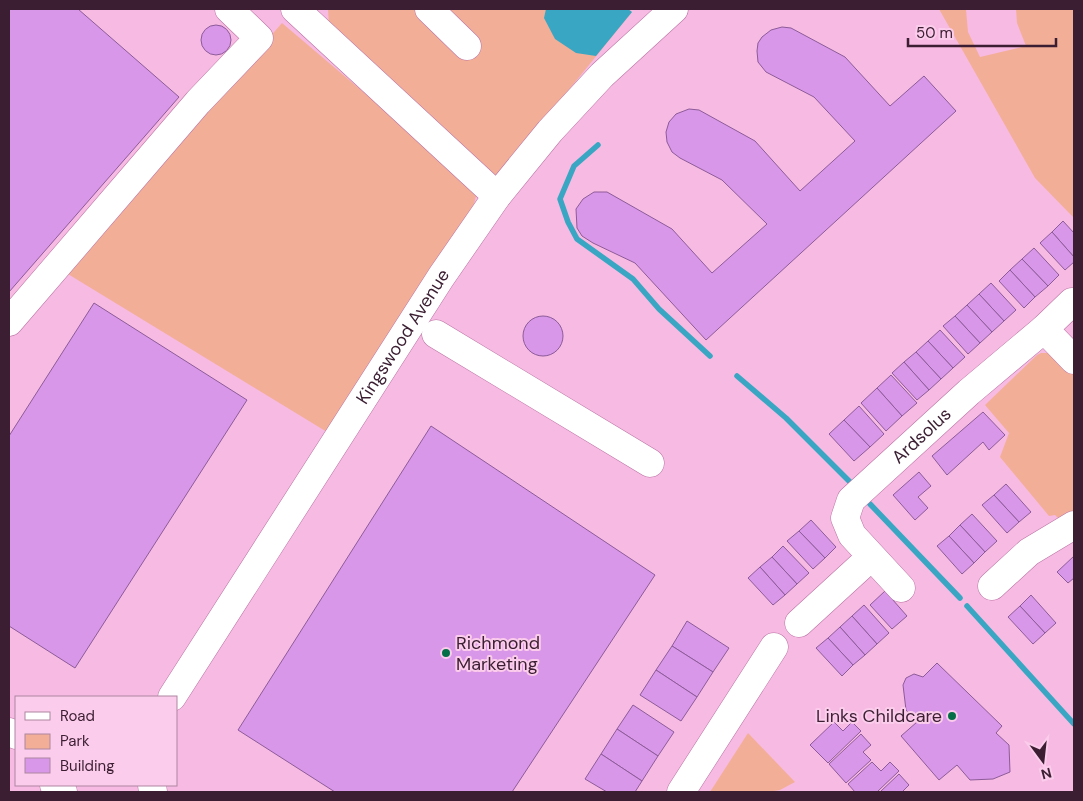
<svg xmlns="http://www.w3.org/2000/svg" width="1083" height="801" viewBox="0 0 1083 801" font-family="'DM Sans',sans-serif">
<rect width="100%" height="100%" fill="#f7bae2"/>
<g fill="#f3ae97">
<path d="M 328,9 L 628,9 L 632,12 L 494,182 L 329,25 Z"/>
<path d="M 939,9 L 966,9 L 968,32 L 980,57 L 1026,46 L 1017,23 L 1016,9 L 1074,9 L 1074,218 L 1035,178 Z"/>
<path d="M 282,23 L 473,185 L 476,196 L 474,204 L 327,432 L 63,271 Z"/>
<path d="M 1041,353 L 1052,353 L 1074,375 L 1074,510 L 1059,519 L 1055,515 L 1049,516 L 1000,457 L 1009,433 L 985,405 L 1037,355 Z"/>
<path d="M 748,733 L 795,782 L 780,790 L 769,792 L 710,792 Z"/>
</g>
<path fill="#39a6c3" d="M 546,9 L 628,9 L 632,12 L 596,56 L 576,53 L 555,39 L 544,18 Z"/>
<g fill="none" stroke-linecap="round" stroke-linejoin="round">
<g stroke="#39a6c3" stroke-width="5.5">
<path d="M 598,145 L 574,166 L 560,199 L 568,222 L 577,239 L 633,279 L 659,309 L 710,356"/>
<path d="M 737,376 L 786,418 L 850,482"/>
<path d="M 870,504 L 960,598"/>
<path d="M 967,606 L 1074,724"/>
</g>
</g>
<g fill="#d897e8" stroke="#8d5b99">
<path d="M 9,9 L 78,9 L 179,97 L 9,292 Z"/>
<circle cx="216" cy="40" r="15"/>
<path d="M 782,27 L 791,28 L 845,57 L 890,106 L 924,76 L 956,111 L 706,340 L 635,263 L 593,243 L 582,236 L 577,228 L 576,209 L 583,199 L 594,192 L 607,192 L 672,229 L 712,273 L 767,224 L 722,180 L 680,158 L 672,152 L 667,142 L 666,132 L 669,122 L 676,114 L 689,109 L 699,110 L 755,141 L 800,191 L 855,141 L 814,97 L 766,72 L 758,62 L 757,51 L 758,43 L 762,37 L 771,30 Z"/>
<path d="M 1063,221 L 1074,233 L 1074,257 L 1052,232 Z"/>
<path d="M 1052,232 L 1074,257 L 1074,262 L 1065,270 L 1040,243 Z"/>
<path d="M 1034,248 L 1059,275 L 1048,286 L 1022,259 Z"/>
<path d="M 1022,259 L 1048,286 L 1035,297 L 1010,270 Z"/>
<path d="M 1010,270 L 1035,297 L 1024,308 L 999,281 Z"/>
<path d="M 991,283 L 1016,310 L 1004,321 L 979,294 Z"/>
<path d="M 979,294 L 1004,321 L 992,332 L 967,305 Z"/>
<path d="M 94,303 L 247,400 L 75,668 L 9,626 L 9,436 Z"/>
<path d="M 967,305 L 992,332 L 980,343 L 955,316 Z"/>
<path d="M 955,316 L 980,343 L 968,354 L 943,326 Z"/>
<circle cx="543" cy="336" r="20"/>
<path d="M 940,330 L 965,357 L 953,368 L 928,341 Z"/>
<path d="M 928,341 L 953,368 L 941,379 L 916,352 Z"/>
<path d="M 916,352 L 941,379 L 929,390 L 904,362 Z"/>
<path d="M 904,362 L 929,390 L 917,400 L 892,373 Z"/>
<path d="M 891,375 L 917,403 L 902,416 L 877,388 Z"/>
<path d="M 877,388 L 902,416 L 886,431 L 861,403 Z"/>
<path d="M 859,406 L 884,434 L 870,447 L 844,420 Z"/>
<path d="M 983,412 L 1005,435 L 989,450 L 983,442 L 947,475 L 932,456 Z"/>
<path d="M 844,420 L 870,447 L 854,461 L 829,434 Z"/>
<path d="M 431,426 L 655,575 L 512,792 L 335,792 L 238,730 Z"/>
<path d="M 919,472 L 931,486 L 918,497 L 928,508 L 915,520 L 893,495 Z"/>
<path d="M 1006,484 L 1031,512 L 1019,522 L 994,495 Z"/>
<path d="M 994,495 L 1019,522 L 1007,533 L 982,505 Z"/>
<path d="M 972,514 L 997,541 L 985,552 L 960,525 Z"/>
<path d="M 811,520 L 836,547 L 825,558 L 799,531 Z"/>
<path d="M 960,525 L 985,552 L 974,563 L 949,536 Z"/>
<path d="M 799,531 L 825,558 L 813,569 L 787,541 Z"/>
<path d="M 949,536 L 974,563 L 962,574 L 937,546 Z"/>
<path d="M 783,546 L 809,573 L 797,584 L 772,557 Z"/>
<path d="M 1074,556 L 1074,578 L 1068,583 L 1057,572 Z"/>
<path d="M 772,557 L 797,584 L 785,595 L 760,567 Z"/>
<path d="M 760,567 L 785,595 L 773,605 L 748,578 Z"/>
<path d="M 885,591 L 907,616 L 892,629 L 870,605 Z"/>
<path d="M 1031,595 L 1056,623 L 1045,633 L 1020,606 Z"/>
<path d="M 864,605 L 889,633 L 877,644 L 852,616 Z"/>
<path d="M 1020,606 L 1045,633 L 1033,644 L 1008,617 Z"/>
<path d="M 852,616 L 877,644 L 865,655 L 840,627 Z"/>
<path d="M 687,621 L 729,648 L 713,672 L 672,646 Z"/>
<path d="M 840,627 L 865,655 L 853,665 L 828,638 Z"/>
<path d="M 828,638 L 853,665 L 842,676 L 816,648 Z"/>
<path d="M 672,646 L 713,672 L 697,697 L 656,670 Z"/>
<path d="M 937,663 L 1002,726 L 996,733 L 1009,745 L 1010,772 L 993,779 L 970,780 L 957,765 L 939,780 L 901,736 L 917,722 L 906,710 L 903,685 L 906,678 L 914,674 L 923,677 Z"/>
<path d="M 656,670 L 697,697 L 681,721 L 640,695 Z"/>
<path d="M 633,705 L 674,732 L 658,756 L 617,729 Z"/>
<path d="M 834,722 L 843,731 L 852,722 L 861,731 L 828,763 L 810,745 Z"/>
<path d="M 617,729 L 658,756 L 642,781 L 601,754 Z"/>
<path d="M 861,734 L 871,745 L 863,752 L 871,760 L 846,783 L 829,764 Z"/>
<path d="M 601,754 L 642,781 L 635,792 L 607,792 L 585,779 Z"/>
<path d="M 872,762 L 881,771 L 890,762 L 899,771 L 877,792 L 855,792 L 848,784 Z"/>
<path d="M 899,774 L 909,785 L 902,792 L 880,792 Z"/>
</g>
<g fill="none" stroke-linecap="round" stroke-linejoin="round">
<defs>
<g id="minor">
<path d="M 295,9 L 497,196"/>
<path d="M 429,9 L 467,46"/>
<path d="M 1072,302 L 1044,329 L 1074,360"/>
<path d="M 9,322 L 198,102 L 259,38 L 229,9"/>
<path d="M 436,334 L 650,463"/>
<path d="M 992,586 L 1029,552 L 1074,525"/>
<path id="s1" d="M 901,588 L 852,535 L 845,518 L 851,500 L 969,392 L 1044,329"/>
<path d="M 799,623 L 871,557"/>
<path id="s2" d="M 172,697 L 441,277 L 497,196 L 550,131 L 602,75 L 674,9"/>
<path d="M 9,732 L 16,735"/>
<path d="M 54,785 L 63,792"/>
<path d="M 152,785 L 153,792"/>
<path d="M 681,792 L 774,647"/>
</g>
</defs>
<use href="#minor" stroke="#ba73a4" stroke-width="29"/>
<use href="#minor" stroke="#fff" stroke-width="28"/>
</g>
<g fill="#046f47" stroke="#fbcceb" stroke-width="2">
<circle cx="446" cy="653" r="5"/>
<circle cx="952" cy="716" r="5"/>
</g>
<g text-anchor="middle" stroke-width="4" stroke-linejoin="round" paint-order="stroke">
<g font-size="18" fill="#3b1e32" stroke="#fbcceb">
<text dy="6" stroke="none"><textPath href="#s2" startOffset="428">Kingswood Avenue</textPath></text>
<text dy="6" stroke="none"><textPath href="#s1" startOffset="205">Ardsolus</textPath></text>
</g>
<g font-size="18" fill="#3b1e32" stroke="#fbcceb" text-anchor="start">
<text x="456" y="649">Richmond<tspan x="456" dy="21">Marketing</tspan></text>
<text x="942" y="722" text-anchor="end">Links Childcare</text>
</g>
</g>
<rect width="1083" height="801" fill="none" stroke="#3b1e32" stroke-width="20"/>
<rect x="15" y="696" width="162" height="90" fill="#fbcceb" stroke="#ae86a1"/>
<rect x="25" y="712" width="25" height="8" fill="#ffffff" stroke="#ae86a1"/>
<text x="60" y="721" font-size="15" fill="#3b1e32">Road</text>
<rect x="25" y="734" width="25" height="15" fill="#f3ae97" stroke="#ae86a1"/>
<text x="60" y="746" font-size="15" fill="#3b1e32">Park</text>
<rect x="25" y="758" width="25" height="15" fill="#d897e8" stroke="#ae86a1"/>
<text x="60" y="771" font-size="15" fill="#3b1e32">Building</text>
<g transform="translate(1043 761) rotate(165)" stroke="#fbcceb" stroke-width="4" paint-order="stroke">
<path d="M0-4L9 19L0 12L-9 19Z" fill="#3b1e32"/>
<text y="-8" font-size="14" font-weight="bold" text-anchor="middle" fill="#3b1e32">N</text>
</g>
<path d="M908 38v8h148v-8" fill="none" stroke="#3b1e32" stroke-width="2.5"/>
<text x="916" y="38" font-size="15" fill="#3b1e32" stroke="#fbcceb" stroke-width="4" paint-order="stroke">50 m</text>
</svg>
